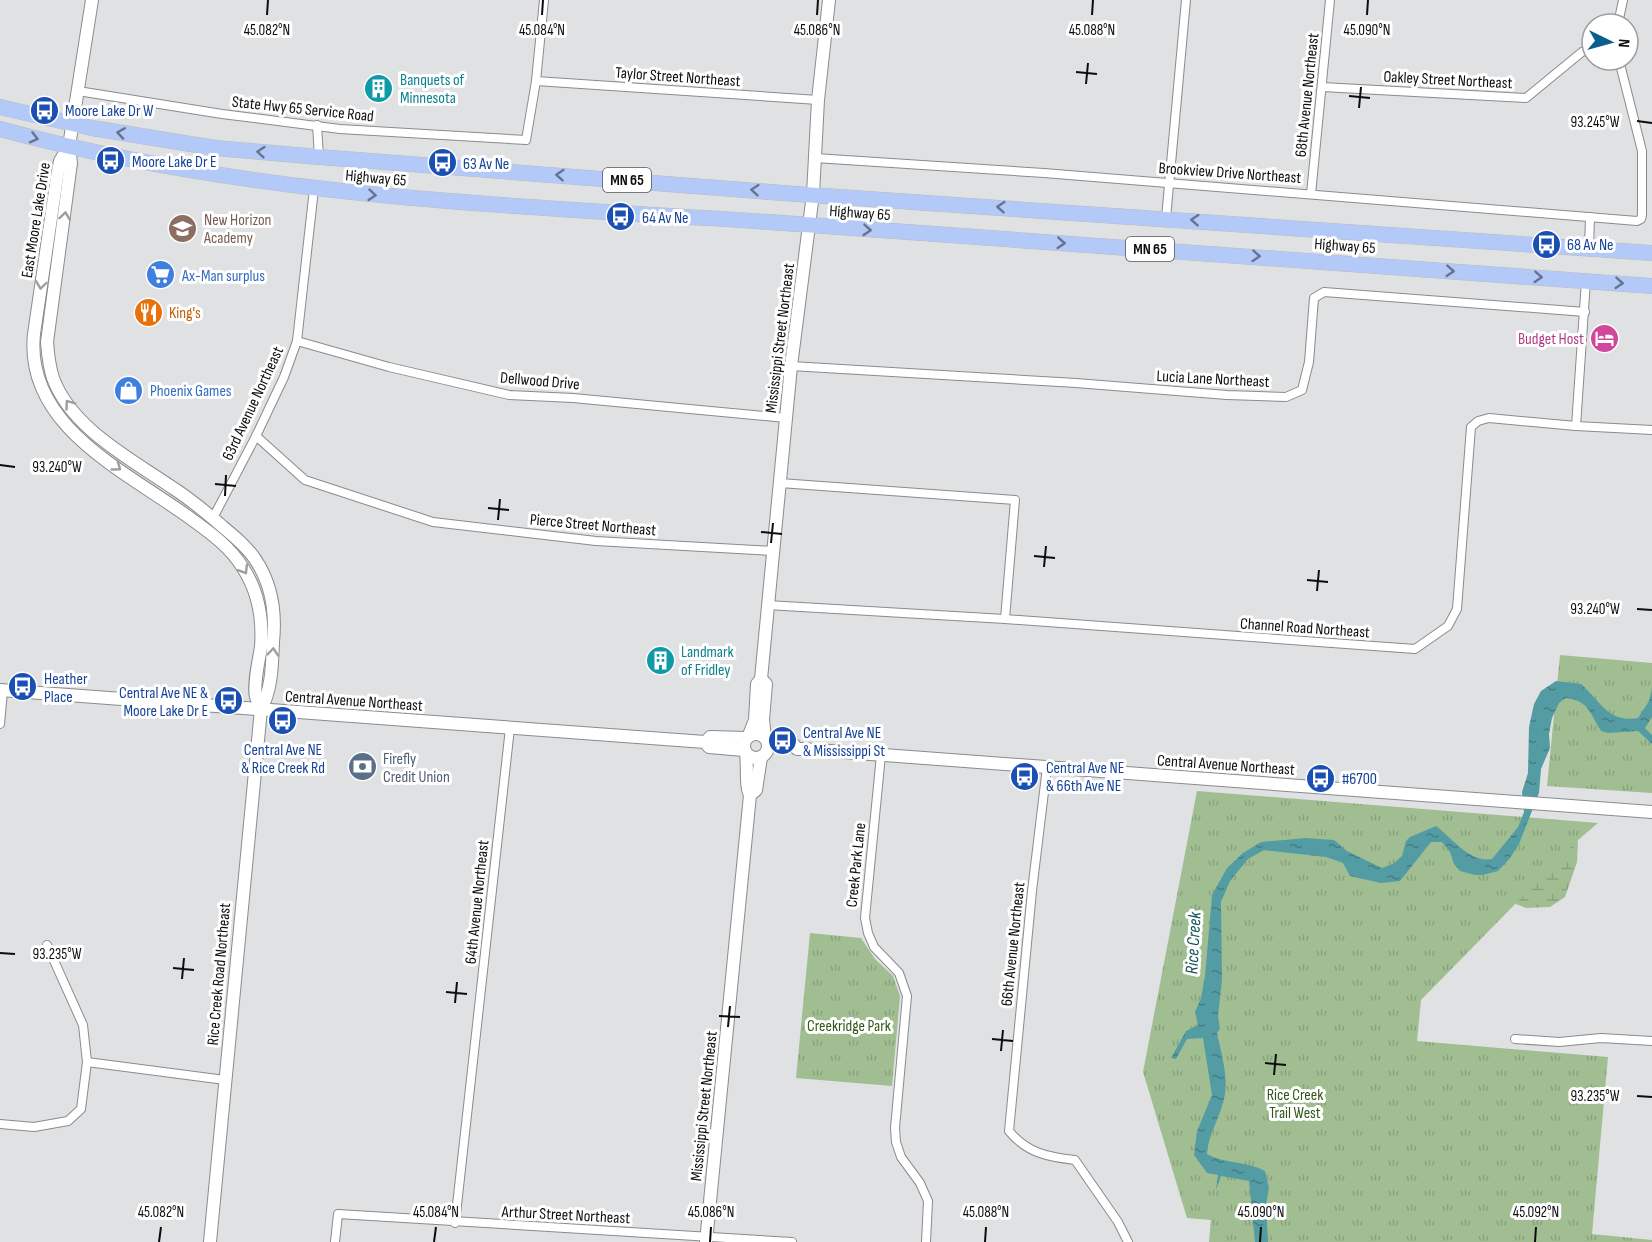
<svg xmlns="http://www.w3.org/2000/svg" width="1652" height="1242" viewBox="0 0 1652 1242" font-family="'Sofia Sans Condensed',sans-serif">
<defs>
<pattern id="wetland-marsh" width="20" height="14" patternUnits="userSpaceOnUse" patternTransform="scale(1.5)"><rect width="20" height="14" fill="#a1be92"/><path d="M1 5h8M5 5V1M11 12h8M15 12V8" fill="none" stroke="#89a27d"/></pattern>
<pattern id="park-tufts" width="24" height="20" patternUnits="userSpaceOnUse" patternTransform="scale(1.5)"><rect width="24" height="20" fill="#a1be92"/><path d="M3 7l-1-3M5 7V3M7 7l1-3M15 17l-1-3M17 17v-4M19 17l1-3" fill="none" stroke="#89a27d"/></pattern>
<pattern id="water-ripples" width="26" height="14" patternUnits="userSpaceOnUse" patternTransform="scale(1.5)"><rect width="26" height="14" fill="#549ca3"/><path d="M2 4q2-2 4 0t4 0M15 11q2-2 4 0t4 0" fill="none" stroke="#447e83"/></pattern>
</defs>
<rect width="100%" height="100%" fill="#dfe1e3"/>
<path fill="url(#wetland-marsh)" d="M 1578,840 L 1577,862 L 1565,897 L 1550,907 L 1526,908 L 1506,900 Z"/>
<g fill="url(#park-tufts)">
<path d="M 1560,655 L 1652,663 L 1652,793 L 1547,786 Z"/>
<path d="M 1197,791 L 1598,823 L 1578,840 L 1421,1000 L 1417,1041 L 1608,1057 L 1592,1234 L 1652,1240 L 1652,1242 L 1209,1242 L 1211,1220 L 1187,1218 L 1143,1072 Z"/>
<path d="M 810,933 L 861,938 L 875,959 L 893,976 L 900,996 L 892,1086 L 796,1078 Z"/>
</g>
<path fill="url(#water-ripples)" d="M 1556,681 L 1581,684 C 1601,701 1607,723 1638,718 L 1649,701 L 1652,688 L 1652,717 L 1645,728 L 1652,735 L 1652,744 L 1638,731 L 1608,733 L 1601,731 C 1589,712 1589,701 1566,698 L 1559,703 L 1552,718 L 1549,734 L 1550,748 L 1541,769 L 1539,793 L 1519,844 L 1510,858 L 1498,871 L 1483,875 L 1475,875 L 1460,871 L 1454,864 L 1450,852 L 1442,842 L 1431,842 L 1400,881 L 1381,883 L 1350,876 L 1343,863 L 1326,857 L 1264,850 L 1248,859 L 1230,881 L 1221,902 L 1222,980 L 1218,1016 L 1220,1029 L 1217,1033 C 1221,1052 1228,1075 1225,1094 C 1222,1115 1208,1133 1207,1154 C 1225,1164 1247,1161 1265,1171 L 1269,1188 L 1266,1205 L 1268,1242 L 1255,1242 L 1249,1181 L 1221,1176 L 1216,1190 L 1218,1175 L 1207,1173 L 1194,1155 L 1197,1131 L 1212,1095 L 1203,1038 L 1187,1039 L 1176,1059 L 1171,1058 L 1186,1031 L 1198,1025 L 1195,1012 L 1201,998 L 1205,976 L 1212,895 L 1227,868 L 1243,853 L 1261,842 L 1306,838 L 1334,840 L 1347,851 L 1382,868 L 1393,864 L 1402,856 L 1406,841 L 1410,837 L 1436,826 C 1453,839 1470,863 1492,859 L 1518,827 L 1524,812 L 1522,792 L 1528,773 L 1529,727 L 1534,704 L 1541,691 Z"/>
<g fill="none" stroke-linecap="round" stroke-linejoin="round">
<defs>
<g id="street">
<path d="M 1618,24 L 1623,0"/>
<path d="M 536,81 L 818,100"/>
<path d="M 1322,87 L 1526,98 L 1582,52 L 1592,48"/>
<path d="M 78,91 L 222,114 L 340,129 L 526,140 L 536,81 L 544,0"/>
<path d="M 317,125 L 319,157"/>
<path d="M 815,158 L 1044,173 L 1637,221 L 1641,219 L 1642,215 L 1642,151 L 1619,60"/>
<path d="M 1311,194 L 1330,0"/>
<path d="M 1166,218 L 1186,0"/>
<path d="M 1589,248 L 1590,217"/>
<path d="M 297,341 L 389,367 L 509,395 L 573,398 L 786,418"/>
<path d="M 791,366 L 1076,383 L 1227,395 L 1286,397 L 1302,390 L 1309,362 L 1314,298 L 1324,292 L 1585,312"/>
<path d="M 1576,426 L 1586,281"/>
<path d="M 256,436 L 305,480 L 433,522 L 596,541 L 773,551"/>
<path d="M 780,483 L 1015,500 L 1005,619"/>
<path d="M 213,518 L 256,436 L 284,377 L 297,341 L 314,189"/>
<path d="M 767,605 L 1005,619 L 1415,649 L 1448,626 L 1457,609 L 1471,427 L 1478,421 L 1489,418 L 1576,426 L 1652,430"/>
<path d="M 0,724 L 3,691"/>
<path d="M 881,755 L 865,918 L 868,933 L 874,947 L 899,973 L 907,996 L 895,1128 L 896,1142 L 901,1157 L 920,1183 L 928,1201 L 926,1242"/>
<path d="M 1047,767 L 1032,891 L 1009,1131 C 1027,1153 1048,1157 1075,1160 L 1118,1222 L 1128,1242"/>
<path d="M 1515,1039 L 1559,1042 L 1601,1038 L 1652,1041"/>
<path d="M 87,1062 L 225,1080"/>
<path d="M 0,1124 L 34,1127 L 68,1121 L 81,1109 L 87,1062 L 83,1025 L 47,945"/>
<path d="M 455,1223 L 510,728"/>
<path d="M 335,1242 L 338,1214 L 792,1242"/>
</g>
<g id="secondary">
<path d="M 92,0 L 69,146 L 60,161 L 57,177 L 34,334 C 24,428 130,473 194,521 C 212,534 231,548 243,568 C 258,591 263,619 261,647 C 259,660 253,684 256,697 C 257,701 260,705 261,709"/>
<path d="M 69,146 L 71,163 L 47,342 C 48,355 49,366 53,378 C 71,428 131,459 173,488 C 190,499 207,513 223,527 C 235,537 247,547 255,559 C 272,584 276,613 273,642 C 272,665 272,689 261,709 L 210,1242"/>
<path d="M 761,679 L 766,684 L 763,720 L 765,737"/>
<path d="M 0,690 L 705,742 L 709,747 L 744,750"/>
<circle cx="756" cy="746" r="12"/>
<path d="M 749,735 L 755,720 L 757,684 L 761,679 L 791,366 L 813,194 L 818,100 L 829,0"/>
<path d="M 767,740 L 794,745 L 797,749 L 803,749 L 1652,812"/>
<path d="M 706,742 L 710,737 L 746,738"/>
<path d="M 750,795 L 756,790 L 761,757"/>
<path d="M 706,1242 L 750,795 C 745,786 748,766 746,754"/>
</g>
<g id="highway">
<path d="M 0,107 L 92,128 L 215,148 L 319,157 L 796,194 L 1652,253"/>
<path d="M 0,129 C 252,198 510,205 769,222 C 1064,242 1358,264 1652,286"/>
</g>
</defs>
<use href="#street" stroke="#898b8d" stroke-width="10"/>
<use href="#secondary" stroke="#898b8d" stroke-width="14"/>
<use href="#highway" stroke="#bbb" stroke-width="16"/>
<use href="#street" stroke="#fff" stroke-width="8"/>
<use href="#secondary" stroke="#fff" stroke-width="12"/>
<use href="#highway" stroke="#b3caf9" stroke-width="15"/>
</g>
<defs><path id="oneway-chevron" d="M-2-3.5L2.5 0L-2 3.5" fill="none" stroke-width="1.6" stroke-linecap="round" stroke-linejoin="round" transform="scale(1.5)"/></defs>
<g stroke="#68748f">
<use href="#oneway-chevron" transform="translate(121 133) rotate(-171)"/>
<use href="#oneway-chevron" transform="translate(34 138) rotate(14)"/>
<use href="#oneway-chevron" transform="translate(261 152) rotate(-175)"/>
<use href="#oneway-chevron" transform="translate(560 175) rotate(-176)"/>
<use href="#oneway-chevron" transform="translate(755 190) rotate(-175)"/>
<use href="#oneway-chevron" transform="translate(372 195) rotate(5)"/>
<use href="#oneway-chevron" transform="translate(1001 207) rotate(-176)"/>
<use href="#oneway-chevron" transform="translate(1195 220) rotate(-176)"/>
<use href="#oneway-chevron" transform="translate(867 230) rotate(4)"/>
<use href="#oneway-chevron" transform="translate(1061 243) rotate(4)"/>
<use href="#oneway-chevron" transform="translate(1256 256) rotate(4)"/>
<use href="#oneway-chevron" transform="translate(1450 271) rotate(4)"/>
<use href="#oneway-chevron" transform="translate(1538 277) rotate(4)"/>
<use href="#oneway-chevron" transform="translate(1619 283) rotate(4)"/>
</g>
<g stroke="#9e9e9e">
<use href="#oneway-chevron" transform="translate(65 216) rotate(-82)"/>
<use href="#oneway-chevron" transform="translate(41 285) rotate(98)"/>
<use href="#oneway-chevron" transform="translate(69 404) rotate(-126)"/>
<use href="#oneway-chevron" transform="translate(117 467) rotate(36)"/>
<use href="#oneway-chevron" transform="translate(244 570) rotate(59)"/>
<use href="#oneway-chevron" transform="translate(273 652) rotate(-85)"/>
</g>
<path fill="none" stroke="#0c0c0d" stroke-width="2" d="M 267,15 L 268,0M 542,15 L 543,0M 817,15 L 818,0M 1092,15 L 1093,0M 1367,15 L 1368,0M 1076,72 L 1097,74M 1086,84 L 1088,63M 1349,96 L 1370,98M 1359,108 L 1361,87M 1637,121 L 1652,123M 0,465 L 15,467M 215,484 L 236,486M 225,496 L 226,475M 488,508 L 509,510M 498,520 L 500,499M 761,532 L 782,534M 771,543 L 773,523M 1034,556 L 1055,558M 1044,567 L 1046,546M 1307,580 L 1328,582M 1317,591 L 1319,570M 1637,609 L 1652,610M 0,953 L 15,954M 173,968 L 194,970M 182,979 L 184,958M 446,992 L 467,994M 455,1003 L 457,982M 719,1016 L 740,1017M 728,1027 L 730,1006M 992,1039 L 1013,1041M 1001,1051 L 1003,1030M 1265,1063 L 1286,1065M 1274,1075 L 1276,1054M 1637,1096 L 1652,1097M 159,1242 L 161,1227M 434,1242 L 436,1227M 710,1242 L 711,1227M 985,1242 L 986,1227M 1260,1242 L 1261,1227M 1535,1242 L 1536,1227"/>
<defs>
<symbol id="building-disc" viewBox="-11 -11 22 22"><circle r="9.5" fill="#0f9aa8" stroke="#fff"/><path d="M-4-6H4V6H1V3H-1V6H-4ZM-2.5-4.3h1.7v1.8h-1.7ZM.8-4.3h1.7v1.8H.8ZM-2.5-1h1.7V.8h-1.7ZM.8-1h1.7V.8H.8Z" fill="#fff"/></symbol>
<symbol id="bus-disc" viewBox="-11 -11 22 22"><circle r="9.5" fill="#1a4fb4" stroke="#fff"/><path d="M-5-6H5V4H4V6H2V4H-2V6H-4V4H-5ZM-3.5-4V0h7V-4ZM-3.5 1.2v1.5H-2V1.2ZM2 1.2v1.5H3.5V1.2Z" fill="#fff"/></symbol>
<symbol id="school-disc" viewBox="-11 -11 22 22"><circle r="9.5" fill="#8d6e63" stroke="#fff"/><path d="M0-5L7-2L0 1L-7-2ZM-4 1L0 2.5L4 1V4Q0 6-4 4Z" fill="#fff"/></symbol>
<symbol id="supermarket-disc" viewBox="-11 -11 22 22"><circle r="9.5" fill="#3f7fe0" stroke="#fff"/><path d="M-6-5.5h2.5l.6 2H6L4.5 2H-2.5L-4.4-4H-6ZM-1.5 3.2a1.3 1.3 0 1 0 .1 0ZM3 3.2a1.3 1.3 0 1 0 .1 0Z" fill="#fff"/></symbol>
<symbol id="restaurant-disc" viewBox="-11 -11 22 22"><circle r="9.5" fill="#e8710a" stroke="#fff"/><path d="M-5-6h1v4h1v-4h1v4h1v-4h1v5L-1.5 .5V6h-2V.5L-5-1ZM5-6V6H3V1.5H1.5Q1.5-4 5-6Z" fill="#fff"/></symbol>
<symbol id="hotel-disc" viewBox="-11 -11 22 22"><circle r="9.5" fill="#d1479c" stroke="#fff"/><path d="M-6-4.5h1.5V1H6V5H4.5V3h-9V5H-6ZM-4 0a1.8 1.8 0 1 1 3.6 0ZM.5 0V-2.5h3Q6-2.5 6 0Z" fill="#fff"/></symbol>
<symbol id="shop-disc" viewBox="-11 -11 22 22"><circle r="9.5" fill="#3f7fe0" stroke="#fff"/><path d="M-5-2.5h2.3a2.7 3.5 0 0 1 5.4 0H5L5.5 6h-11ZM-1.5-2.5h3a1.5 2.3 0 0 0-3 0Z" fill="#fff"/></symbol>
<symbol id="bank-disc" viewBox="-11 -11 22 22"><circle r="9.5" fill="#5c6f8a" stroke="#fff"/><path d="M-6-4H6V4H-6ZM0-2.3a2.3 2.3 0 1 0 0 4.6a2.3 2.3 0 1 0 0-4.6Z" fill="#fff"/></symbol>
</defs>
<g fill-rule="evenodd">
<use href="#building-disc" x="362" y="72" width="33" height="33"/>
<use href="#bus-disc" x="28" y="94" width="33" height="33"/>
<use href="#bus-disc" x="94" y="144" width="33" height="33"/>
<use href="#bus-disc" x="426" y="146" width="33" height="33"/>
<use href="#bus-disc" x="604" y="200" width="33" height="33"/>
<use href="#school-disc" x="166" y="212" width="33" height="33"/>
<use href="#bus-disc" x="1530" y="228" width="33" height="33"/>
<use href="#supermarket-disc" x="144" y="258" width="33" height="33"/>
<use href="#restaurant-disc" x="132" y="296" width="33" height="33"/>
<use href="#hotel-disc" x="1588" y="322" width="33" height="33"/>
<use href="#shop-disc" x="112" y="374" width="33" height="33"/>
<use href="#building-disc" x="644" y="644" width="33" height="33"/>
<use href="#bus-disc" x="6" y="670" width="33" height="33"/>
<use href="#bus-disc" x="212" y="684" width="33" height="33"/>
<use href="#bus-disc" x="266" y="704" width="33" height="33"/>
<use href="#bus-disc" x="766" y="724" width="33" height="33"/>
<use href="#bank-disc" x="346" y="750" width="33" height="33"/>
<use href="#bus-disc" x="1008" y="760" width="33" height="33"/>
<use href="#bus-disc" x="1304" y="762" width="33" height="33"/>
</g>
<g text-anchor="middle" stroke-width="6" stroke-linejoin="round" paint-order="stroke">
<g fill="#fff" stroke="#555556" stroke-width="1.5">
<rect x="603" y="168" width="48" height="24" rx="4.5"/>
<rect x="1126" y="237" width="48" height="24" rx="4.5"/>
</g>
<g font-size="15" font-weight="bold" fill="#0c0c0d">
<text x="627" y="185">MN 65</text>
<text x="1150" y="254">MN 65</text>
</g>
<g font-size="16" fill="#0c0c0d" stroke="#fff">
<text transform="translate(678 76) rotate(4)" y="6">Taylor Street Northeast</text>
<text transform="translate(1448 79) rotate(3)" y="6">Oakley Street Northeast</text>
<text transform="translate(1306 95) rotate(-84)" y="6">68th Avenue Northeast</text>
<text transform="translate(303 108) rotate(6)" y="6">State Hwy 65 Service Road</text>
<text transform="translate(1230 172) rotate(4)" y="6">Brookview Drive Northeast</text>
<text transform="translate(376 177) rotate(5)" y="6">Highway 65</text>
<text transform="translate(860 212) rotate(4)" y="6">Highway 65</text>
<text transform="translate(35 220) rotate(-81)" y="6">East Moore Lake Drive</text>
<text transform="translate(1345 245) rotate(4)" y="6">Highway 65</text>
<text transform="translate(779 338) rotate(-83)" y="6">Mississippi Street Northeast</text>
<text transform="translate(1213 378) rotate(3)" y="6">Lucia Lane Northeast</text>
<text transform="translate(540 380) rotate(5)" y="6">Dellwood Drive</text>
<text transform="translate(252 403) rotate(-65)" y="6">63rd Avenue Northeast</text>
<text transform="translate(593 524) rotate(5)" y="6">Pierce Street Northeast</text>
<text transform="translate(1305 627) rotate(4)" y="6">Channel Road Northeast</text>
<text transform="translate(354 700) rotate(4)" y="6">Central Avenue Northeast</text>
<text transform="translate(1226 764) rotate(4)" y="6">Central Avenue Northeast</text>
<text transform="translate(855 865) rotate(-84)" y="6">Creek Park Lane</text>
<text transform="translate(476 902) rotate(-84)" y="6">64th Avenue Northeast</text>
<text transform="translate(1012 944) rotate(-84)" y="6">66th Avenue Northeast</text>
<text transform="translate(218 974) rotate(-85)" y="6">Rice Creek Road Northeast</text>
<text transform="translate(703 1106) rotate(-84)" y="6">Mississippi Street Northeast</text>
<text transform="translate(566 1214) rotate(3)" y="6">Arthur Street Northeast</text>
</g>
<g font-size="16" fill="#0d838f" stroke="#fff" text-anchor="start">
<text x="400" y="85">Banquets of<tspan x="400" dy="18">Minnesota</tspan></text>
<text x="681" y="657">Landmark<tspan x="681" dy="18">of Fridley</tspan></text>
</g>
<g font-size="16" fill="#164399" stroke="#fff" text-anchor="start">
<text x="65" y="116">Moore Lake Dr W</text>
<text x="132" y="167">Moore Lake Dr E</text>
<text x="463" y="169">63 Av Ne</text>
<text x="642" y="223">64 Av Ne</text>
<text x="1567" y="250">68 Av Ne</text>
<text x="44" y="684">Heather<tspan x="44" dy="18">Place</tspan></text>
<text x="208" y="698" text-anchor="end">Central Ave NE &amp;<tspan x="208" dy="18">Moore Lake Dr E</tspan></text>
<text x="803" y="738">Central Ave NE<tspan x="803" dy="18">&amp; Mississippi St</tspan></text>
<text x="283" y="755" text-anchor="middle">Central Ave NE<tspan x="283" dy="18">&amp; Rice Creek Rd</tspan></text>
<text x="1046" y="773">Central Ave NE<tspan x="1046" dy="18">&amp; 66th Ave NE</tspan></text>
<text x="1342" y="784">#6700</text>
</g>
<g font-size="16" fill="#785e54" stroke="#fff" text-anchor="start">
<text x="204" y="225">New Horizon<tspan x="204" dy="18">Academy</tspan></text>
</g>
<g font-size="16" fill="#366cbe" stroke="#fff" text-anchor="start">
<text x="182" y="281">Ax-Man surplus</text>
<text x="150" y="396">Phoenix Games</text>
</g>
<g font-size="16" fill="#c56008" stroke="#fff" text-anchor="start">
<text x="169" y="318">King's</text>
</g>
<g font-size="16" fill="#b23c85" stroke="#fff" text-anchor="end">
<text x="1584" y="344">Budget Host</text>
</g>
<g font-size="16" fill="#4e5e75" stroke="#fff" text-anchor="start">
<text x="383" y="764">Firefly<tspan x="383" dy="18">Credit Union</tspan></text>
</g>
<g font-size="16" fill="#325816" stroke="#fff">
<text x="849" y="1031">Creekridge Park</text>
<text x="1295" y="1100">Rice Creek<tspan x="1295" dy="18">Trail West</tspan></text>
</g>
<g font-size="18" font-style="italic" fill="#155459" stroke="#fff">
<text transform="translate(1193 943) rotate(-87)" y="6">Rice Creek</text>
</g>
</g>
<g font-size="15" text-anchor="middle" fill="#0c0c0d" stroke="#fff" stroke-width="6" stroke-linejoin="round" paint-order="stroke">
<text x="267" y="35">45.082°N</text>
<text x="542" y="35">45.084°N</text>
<text x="817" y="35">45.086°N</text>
<text x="1092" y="35">45.088°N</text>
<text x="1367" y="35">45.090°N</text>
<text x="1595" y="127">93.245°W</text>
<text x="57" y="472">93.240°W</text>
<text x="1595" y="614">93.240°W</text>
<text x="57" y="959">93.235°W</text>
<text x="1595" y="1101">93.235°W</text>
<text x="161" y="1217">45.082°N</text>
<text x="436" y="1217">45.084°N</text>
<text x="711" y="1217">45.086°N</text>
<text x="986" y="1217">45.088°N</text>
<text x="1261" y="1217">45.090°N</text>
<text x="1536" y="1217">45.092°N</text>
</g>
<g transform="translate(1610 42) rotate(95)"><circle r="28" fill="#ffffff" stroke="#9e9e9e" stroke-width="1.5"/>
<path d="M0-4.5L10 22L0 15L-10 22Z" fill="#0a5d8f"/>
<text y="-9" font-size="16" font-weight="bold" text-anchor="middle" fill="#0c0c0d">N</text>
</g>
</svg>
